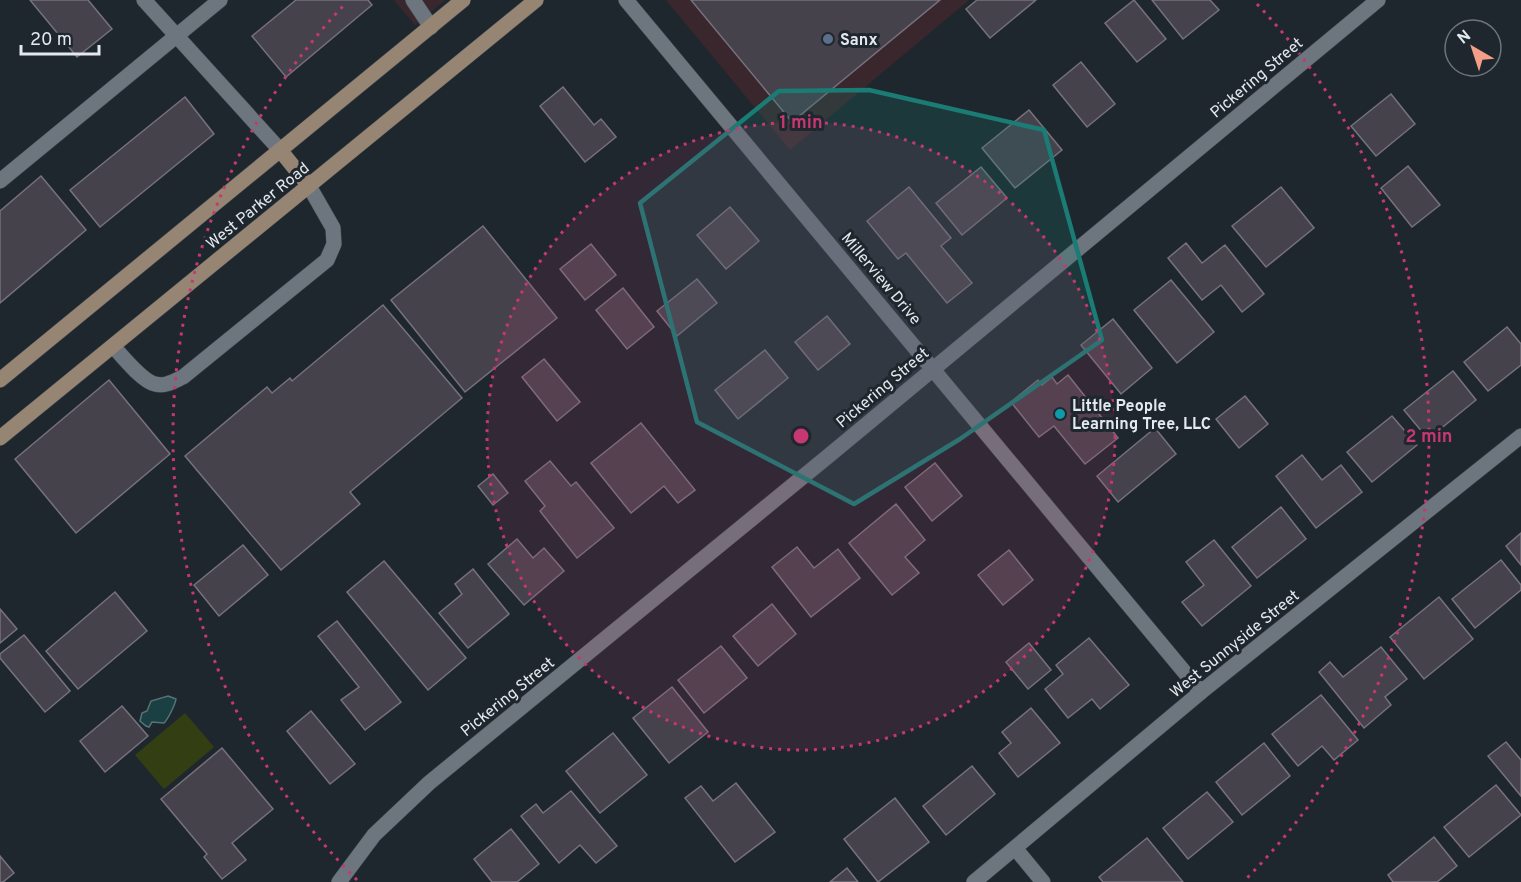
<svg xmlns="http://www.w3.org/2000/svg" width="1521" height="882" viewBox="0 0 1521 882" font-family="Overpass,sans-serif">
<rect width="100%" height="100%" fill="#1f272e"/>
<g fill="#3a272e">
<path d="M 394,0 L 445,0 L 415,25 Z"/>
<path d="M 666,0 L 969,0 L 790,150 Z"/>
</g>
<path fill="#333f13" d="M 185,713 L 214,747 L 164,789 L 135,755 Z"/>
<path fill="#1a4043" stroke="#577376" stroke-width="1.5" d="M 168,696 L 176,699 C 175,705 168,719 164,723 L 152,722 L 149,727 L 146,726 L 140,721 L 142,713 L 147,711 L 151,701 Z"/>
<g fill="#46424c" stroke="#76717c" stroke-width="1.5">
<path d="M 30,0 L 88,0 L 112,29 L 77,57 Z"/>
<path d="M 296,0 L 368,0 L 372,5 L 286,77 L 252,36 Z"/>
<path d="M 691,0 L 940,0 L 792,122 Z"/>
<path d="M 977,0 L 1036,0 L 990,38 L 966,9 Z"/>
<path d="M 1134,0 L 1166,39 L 1137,62 L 1105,23 Z"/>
<path d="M 1152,0 L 1210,0 L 1219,10 L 1183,39 Z"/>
<path d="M 1081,62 L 1115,104 L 1087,127 L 1053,85 Z"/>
<path d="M 563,87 L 594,125 L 601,119 L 616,137 L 585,162 L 540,106 Z"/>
<path d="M 1391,94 L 1415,124 L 1376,156 L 1351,126 Z"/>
<path d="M 185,97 L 214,134 L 100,227 L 70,190 Z"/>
<path d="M 1029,110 L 1062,150 L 1015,188 L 982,148 Z"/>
<path d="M 1408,166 L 1440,205 L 1412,227 L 1381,188 Z"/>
<path d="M 981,167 L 1007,198 L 962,235 L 936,203 Z"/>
<path d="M 41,176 L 86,230 L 0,303 L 0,211 Z"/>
<path d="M 909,187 L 951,238 L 941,246 L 972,283 L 947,303 L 906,253 L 898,259 L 867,221 Z"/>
<path d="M 1281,187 L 1314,228 L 1266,267 L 1232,226 Z"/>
<path d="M 730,207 L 759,241 L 726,269 L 697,235 Z"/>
<path d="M 483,226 L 557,318 L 465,392 L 391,300 Z"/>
<path d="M 1186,243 L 1202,263 L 1225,245 L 1264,294 L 1242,312 L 1221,285 L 1202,300 L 1168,258 Z"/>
<path d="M 591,244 L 616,275 L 585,300 L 560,269 Z"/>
<path d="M 697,279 L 717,303 L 677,336 L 657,311 Z"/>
<path d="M 1171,280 L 1214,332 L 1177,363 L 1134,310 Z"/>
<path d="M 623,288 L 654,327 L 627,349 L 596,310 Z"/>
<path d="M 383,305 L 462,398 L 350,492 L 360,504 L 281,570 L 185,456 L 267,387 L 272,393 L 290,378 L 292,381 Z"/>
<path d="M 827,316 L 850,344 L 818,370 L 795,342 Z"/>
<path d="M 1113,319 L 1152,368 L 1121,394 L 1081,345 Z"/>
<path d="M 1507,327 L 1521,344 L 1521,365 L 1488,391 L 1464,362 Z"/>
<path d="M 765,350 L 788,378 L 738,419 L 715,390 Z"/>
<path d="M 544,359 L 580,402 L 557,421 L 522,377 Z"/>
<path d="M 1453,371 L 1476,400 L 1428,439 L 1404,410 Z"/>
<path d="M 1068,375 L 1118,438 L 1085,464 L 1054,426 L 1039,437 L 1011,402 L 1038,380 L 1042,385 L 1052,377 L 1057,384 Z"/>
<path d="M 109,380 L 170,454 L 76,533 L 15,459 Z"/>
<path d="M 1245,396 L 1268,424 L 1239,448 L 1216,419 Z"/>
<path d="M 1392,416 L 1417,445 L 1372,482 L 1347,452 Z"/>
<path d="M 641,423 L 695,490 L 678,503 L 664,486 L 631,513 L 591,463 Z"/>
<path d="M 1155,428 L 1176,454 L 1118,502 L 1097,476 Z"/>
<path d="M 1302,455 L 1322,480 L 1341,465 L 1362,492 L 1316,528 L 1276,476 Z"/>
<path d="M 550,461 L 571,486 L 576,482 L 614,528 L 577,558 L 540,511 L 545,506 L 525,481 Z"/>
<path d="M 935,463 L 962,496 L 932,521 L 905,487 Z"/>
<path d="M 493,474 L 508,493 L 493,505 L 478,486 Z"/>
<path d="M 896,504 L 925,540 L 905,557 L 919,573 L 892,595 L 849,543 Z"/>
<path d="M 1281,507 L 1306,539 L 1257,578 L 1232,547 Z"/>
<path d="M 1521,533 L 1521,565 L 1506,546 Z"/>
<path d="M 517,539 L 533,558 L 544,548 L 564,571 L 524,605 L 488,564 Z"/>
<path d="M 1214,540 L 1251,586 L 1202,626 L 1182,602 L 1204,585 L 1186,562 Z"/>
<path d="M 243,545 L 268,575 L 219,616 L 194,585 Z"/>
<path d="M 797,547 L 814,568 L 838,549 L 860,578 L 811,617 L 772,567 Z"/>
<path d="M 1009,550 L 1033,580 L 1003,605 L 978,575 Z"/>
<path d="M 1501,560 L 1521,585 L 1521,590 L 1475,628 L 1452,599 Z"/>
<path d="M 384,561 L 466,658 L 428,690 L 347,592 Z"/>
<path d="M 473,569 L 509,614 L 468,648 L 439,613 L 462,594 L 455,584 Z"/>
<path d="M 115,592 L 147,631 L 78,689 L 46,651 Z"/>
<path d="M 1439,597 L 1473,639 L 1424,679 L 1390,637 Z"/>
<path d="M 772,604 L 796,634 L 758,666 L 733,636 Z"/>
<path d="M 0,609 L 17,629 L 0,643 Z"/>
<path d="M 337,621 L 401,702 L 365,730 L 341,700 L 359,687 L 318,636 Z"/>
<path d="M 24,635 L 70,691 L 45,712 L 0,658 L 0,654 Z"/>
<path d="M 1089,638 L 1129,685 L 1100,709 L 1092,699 L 1068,718 L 1045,689 L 1063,674 L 1056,665 Z"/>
<path d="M 1029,643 L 1051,670 L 1028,689 L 1006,662 Z"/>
<path d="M 721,646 L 747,678 L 704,713 L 678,680 Z"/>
<path d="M 1381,647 L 1407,679 L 1385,697 L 1391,705 L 1364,728 L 1319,672 L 1330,662 L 1343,677 Z"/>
<path d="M 672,687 L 708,732 L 669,763 L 633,718 Z"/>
<path d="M 1321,695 L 1358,740 L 1334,760 L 1322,746 L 1298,766 L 1272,734 Z"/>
<path d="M 122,706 L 148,736 L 105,772 L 80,741 Z"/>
<path d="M 1031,708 L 1060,743 L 1018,777 L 999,753 L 1011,743 L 1002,732 Z"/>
<path d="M 311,711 L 355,764 L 330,784 L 287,731 Z"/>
<path d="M 613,733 L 647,775 L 600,813 L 566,771 Z"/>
<path d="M 1506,742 L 1521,760 L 1521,796 L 1488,756 Z"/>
<path d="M 1264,743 L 1290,776 L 1242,815 L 1216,782 Z"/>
<path d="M 222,748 L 273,809 L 232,843 L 246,860 L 222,879 L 204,857 L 207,854 L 161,799 Z"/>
<path d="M 972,766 L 995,794 L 946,835 L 923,806 Z"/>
<path d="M 736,783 L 775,832 L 735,862 L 685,798 L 701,786 L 713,801 Z"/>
<path d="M 1496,785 L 1521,815 L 1469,857 L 1444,827 Z"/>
<path d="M 571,791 L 617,846 L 596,863 L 580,845 L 559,863 L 521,816 L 536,804 L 543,813 Z"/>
<path d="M 1207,792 L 1233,822 L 1188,859 L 1163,828 Z"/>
<path d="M 895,798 L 929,842 L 878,882 L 844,839 Z"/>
<path d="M 511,829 L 539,864 L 517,882 L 492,882 L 474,859 Z"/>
<path d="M 1434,837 L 1457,866 L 1437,882 L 1393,882 L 1388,875 Z"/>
<path d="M 1147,838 L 1183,882 L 1103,882 L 1099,877 Z"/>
<path d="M 0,856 L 14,873 L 3,882 L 0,882 Z"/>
<path d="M 847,868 L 858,882 L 830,882 Z"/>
</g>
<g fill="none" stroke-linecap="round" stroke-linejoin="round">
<defs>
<g id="service">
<path d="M 144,0 L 280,150"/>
<path d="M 413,0 L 431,27"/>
<path d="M 0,181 L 220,0"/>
<path d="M 113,346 C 122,356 142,381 155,384 C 165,387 174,381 183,377 L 327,260 L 334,244 L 333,228 L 309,186"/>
</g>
<g id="minor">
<path d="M 626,0 L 1201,692"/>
<path d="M 1015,848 L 1043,882"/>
<path d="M 339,882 L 374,835 L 429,783 L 832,453 L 1378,0"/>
<path d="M 974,882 L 1201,692 L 1521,436"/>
</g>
<g id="secondary">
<path d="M 280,150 L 309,186"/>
<path d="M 0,380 L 463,0"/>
<path d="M 0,438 L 536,0"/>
</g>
</defs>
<use href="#service" stroke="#3e444a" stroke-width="16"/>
<use href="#minor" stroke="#3e444a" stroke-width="16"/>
<use href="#secondary" stroke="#3e444a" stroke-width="16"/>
<use href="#service" stroke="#6d767e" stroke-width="15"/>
<use href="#minor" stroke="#6d767e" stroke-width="15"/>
<use href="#secondary" stroke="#978574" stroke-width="15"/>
</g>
<path fill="#1a7c74" fill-opacity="0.2" stroke="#1a7c74" stroke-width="4.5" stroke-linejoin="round" d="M 869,90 L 1044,130 L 1102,340 L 960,439 L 854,504 L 697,422 L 640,203 L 779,91 Z"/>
<circle cx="801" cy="436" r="314" fill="#c73771" fill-opacity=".12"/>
<g fill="none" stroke="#c73771" stroke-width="3" stroke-dasharray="3 6">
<circle cx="801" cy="436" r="314"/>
<path d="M357 880A628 628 0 0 1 345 4M1257 4A628 628 0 0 1 1245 880"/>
</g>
<circle fill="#5c6f8a" stroke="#1f272e" stroke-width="2" cx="828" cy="39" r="6"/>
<circle fill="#0f9aa8" stroke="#1f272e" stroke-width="2" cx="1060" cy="414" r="6"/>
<g text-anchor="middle" stroke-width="6" stroke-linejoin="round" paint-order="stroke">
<g font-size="16" font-weight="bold" fill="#e4e9ee" stroke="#1f272e" text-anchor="start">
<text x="840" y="45">Sanx</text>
<text x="1072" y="411">Little People<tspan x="1072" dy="18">Learning Tree, LLC</tspan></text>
</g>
<g font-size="16" fill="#e4e9ee" stroke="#1f272e">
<text transform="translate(1256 77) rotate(-40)" y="6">Pickering Street</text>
<text transform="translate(257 205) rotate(-39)" y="6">West Parker Road</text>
<text transform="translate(882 278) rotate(50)" y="6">Millerview Drive</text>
<text transform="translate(882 387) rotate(-40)" y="6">Pickering Street</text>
<text transform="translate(1234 643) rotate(-39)" y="6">West Sunnyside Street</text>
<text transform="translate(507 696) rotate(-39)" y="6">Pickering Street</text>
</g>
</g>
<circle cx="801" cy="436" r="9" fill="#c73771" stroke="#1f272e" stroke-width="3"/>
<g font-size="18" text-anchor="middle" font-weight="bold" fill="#c73771" stroke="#1f272e" stroke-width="6" stroke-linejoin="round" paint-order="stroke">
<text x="801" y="128">1 min</text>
<text x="1429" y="442">2 min</text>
</g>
<g transform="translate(1473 48) rotate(321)"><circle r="28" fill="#1f272e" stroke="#6e757b" stroke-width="1.5"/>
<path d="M0-4.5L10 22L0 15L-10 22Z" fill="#f49e87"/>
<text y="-9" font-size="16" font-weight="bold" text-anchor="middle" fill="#e4e9ee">N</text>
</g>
<path d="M21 45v9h78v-9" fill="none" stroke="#e4e9ee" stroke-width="3"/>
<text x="30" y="45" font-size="18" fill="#e4e9ee" stroke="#1f272e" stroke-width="4.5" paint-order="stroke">20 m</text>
</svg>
